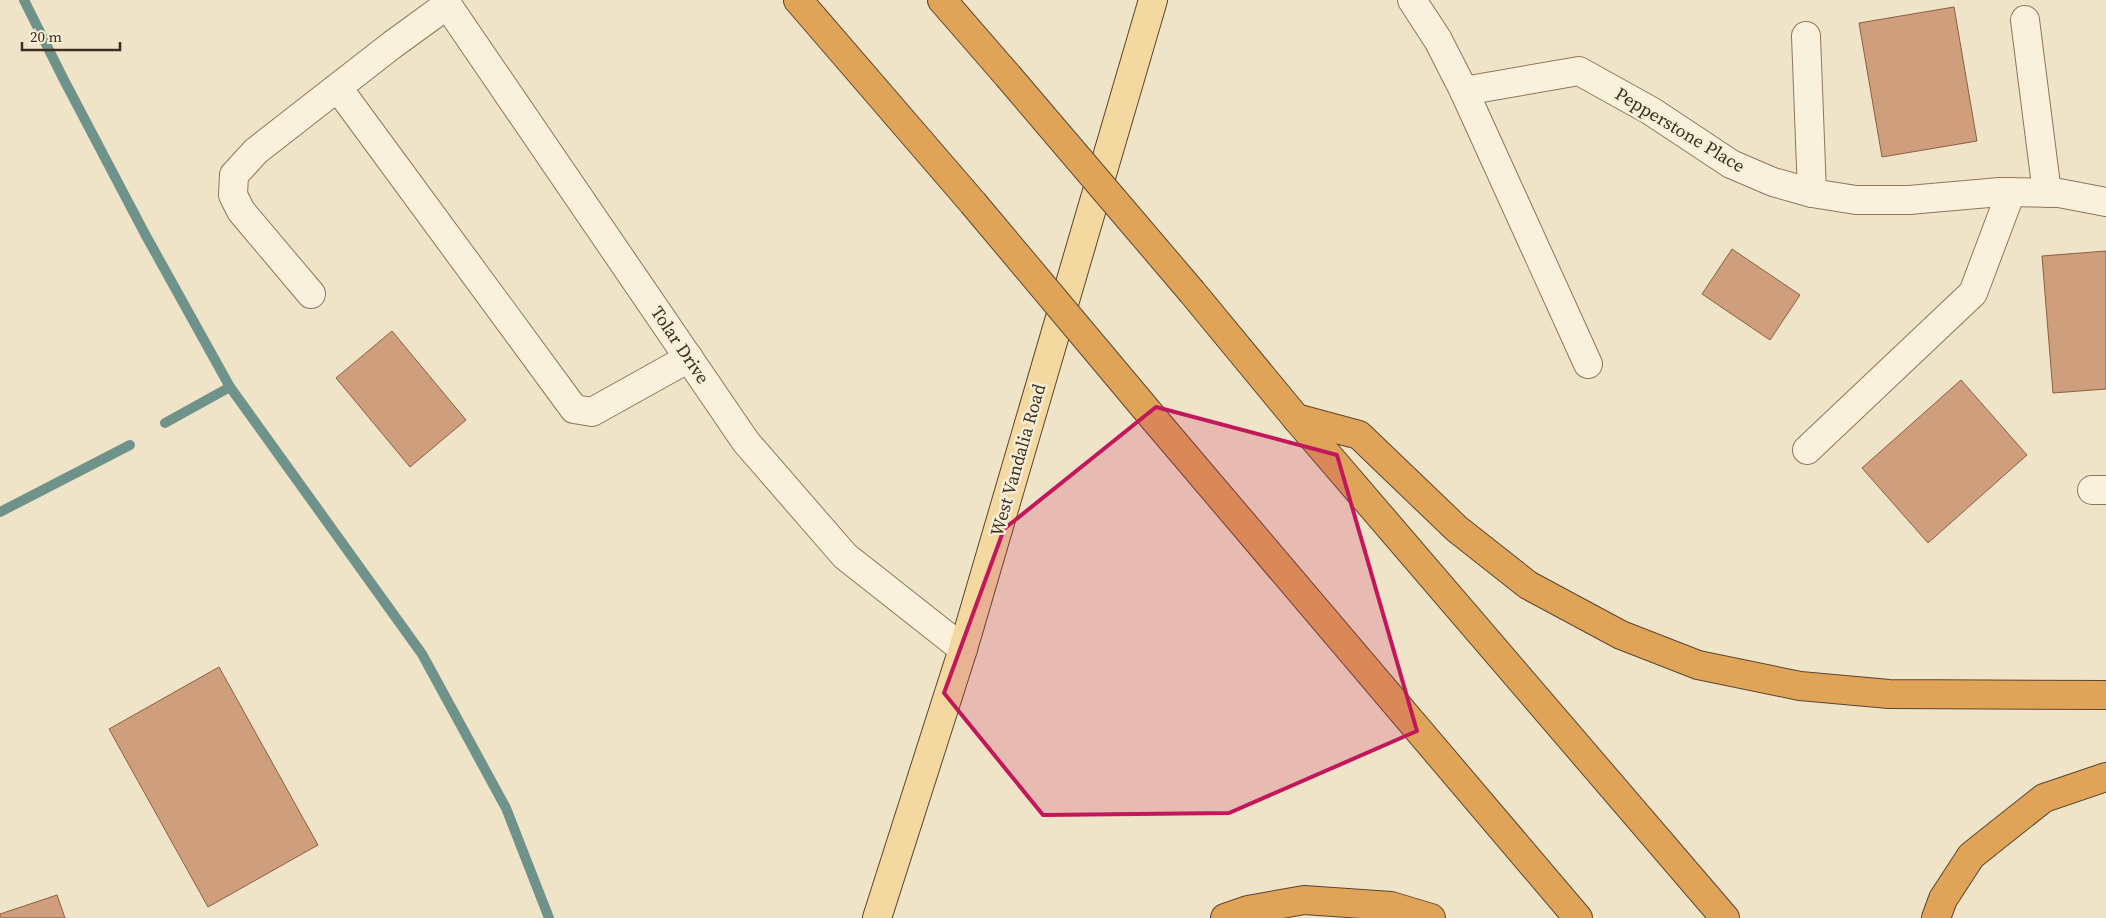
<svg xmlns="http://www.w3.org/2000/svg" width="2106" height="918" viewBox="0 0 2106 918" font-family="'Source Serif 4',serif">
<rect width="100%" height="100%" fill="#f0e4c8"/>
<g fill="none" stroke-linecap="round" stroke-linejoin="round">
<g stroke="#6f938a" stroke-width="10">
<path d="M 24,0 L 64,80 L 145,234 L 230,387 L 422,654 L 506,808 L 549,918"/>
<path d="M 165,423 L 230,387"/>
<path d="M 0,512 L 130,445"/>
</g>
</g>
<g fill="#cf9f7d" stroke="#8d5f41">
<path d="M 1954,7 L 1977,141 L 1882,157 L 1859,23 Z"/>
<path d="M 1732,249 L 1800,295 L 1770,340 L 1702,294 Z"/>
<path d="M 2106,251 L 2106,389 L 2053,393 L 2042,256 Z"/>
<path d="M 392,331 L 466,420 L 410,467 L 336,378 Z"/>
<path d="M 1961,380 L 2027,455 L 1928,543 L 1862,468 Z"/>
<path d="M 219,667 L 318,845 L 208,907 L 109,729 Z"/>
<path d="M 57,895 L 65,918 L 0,918 L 0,914 Z"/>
</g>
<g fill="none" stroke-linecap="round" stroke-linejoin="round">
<defs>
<g id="minor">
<path d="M 444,0 L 746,442 L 845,556 L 963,649"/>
<path d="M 1412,0 L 1438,40 L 1464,91 L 1588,364"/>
<path d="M 2025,20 L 2047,193"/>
<path d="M 1806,36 L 1812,193"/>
<path d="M 338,88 L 574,409 L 592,412 L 689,358"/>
<path d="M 1464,91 L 1579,71 L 1651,111 L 1731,164 L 1773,182 L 1812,193 L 1856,200 L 1909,200 L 2000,192 L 2059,193 L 2106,202"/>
<path d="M 311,294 L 241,211 L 233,195 L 234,175 L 256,151 L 392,45 L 447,5"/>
<path d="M 1807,450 L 1973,293 L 2011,192"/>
<path d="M 2092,490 L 2106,490"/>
</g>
<path id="major" d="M 877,918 L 963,649 L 1153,0"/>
<g id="highway">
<path d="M 798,0 L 973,203"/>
<path d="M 942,0 L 1008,76"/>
<path d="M 1192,292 L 1296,418 L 1725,918"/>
<path d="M 1296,418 L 1359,435 L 1457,529 L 1528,585 L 1621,635 L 1698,665 L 1800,686 L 1889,694 L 2106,695"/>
<path d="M 1155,420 L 1578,918"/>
<path d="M 1225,918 L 1248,910 L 1304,900 L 1391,906 L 1431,918"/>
<path d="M 1936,918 L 1943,899 L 1971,856 L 1996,836 L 2044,798 L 2106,777"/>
</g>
</defs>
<use href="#minor" stroke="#8d765c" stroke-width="30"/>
<use href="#major" stroke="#5b4430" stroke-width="30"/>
<use href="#highway" stroke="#5b4430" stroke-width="30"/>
<use href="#minor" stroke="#faf1dc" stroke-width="28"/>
<use href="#major" stroke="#f3d9a0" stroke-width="28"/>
<use href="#highway" stroke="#e0a458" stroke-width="28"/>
<defs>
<g id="highway-bridge">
<path d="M 1008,76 L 1192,292"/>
<path d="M 973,203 L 1155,420"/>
</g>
</defs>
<use href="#highway-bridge" stroke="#5b4430" stroke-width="30" stroke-linecap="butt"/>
<use href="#highway-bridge" stroke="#e0a458" stroke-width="28"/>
</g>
<path fill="#c2185b" fill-opacity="0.2" stroke="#c2185b" stroke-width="4" stroke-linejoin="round" d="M 1156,407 L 1337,455 L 1417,731 L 1229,813 L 1043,815 L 944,693 L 1004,529 Z"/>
<g text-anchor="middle" stroke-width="5" stroke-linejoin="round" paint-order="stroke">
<g font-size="18" fill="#3d2e20" stroke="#f7eed8">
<text transform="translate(1680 130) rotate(31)" y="6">Pepperstone Place</text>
<text transform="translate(680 345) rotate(56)" y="6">Tolar Drive</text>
<text transform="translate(1018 460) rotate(-74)" y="6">West Vandalia Road</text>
</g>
</g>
<path d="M22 42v8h98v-8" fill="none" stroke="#3d2e20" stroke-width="2.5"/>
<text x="30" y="42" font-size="15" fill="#3d2e20" stroke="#f7eed8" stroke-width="4" paint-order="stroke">20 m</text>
</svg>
